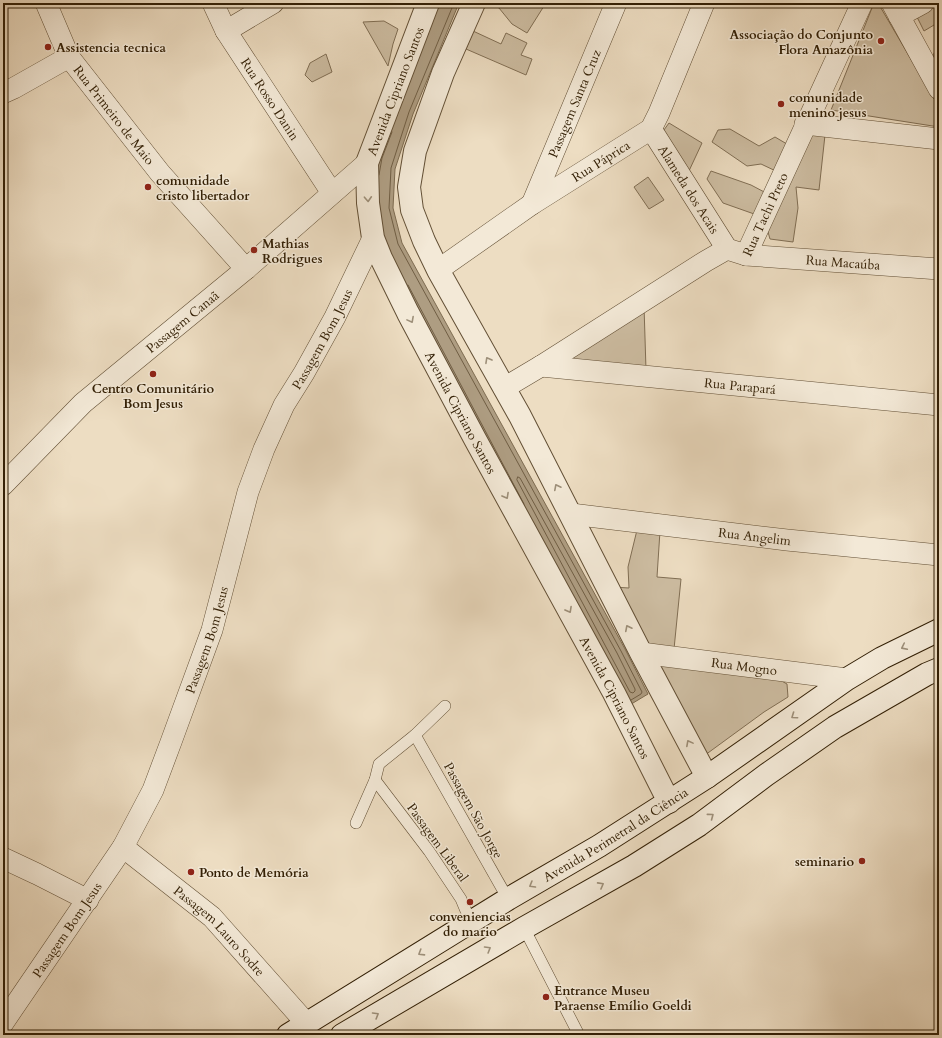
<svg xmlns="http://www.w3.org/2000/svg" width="942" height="1038" viewBox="0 0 942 1038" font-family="Cardo,serif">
<rect width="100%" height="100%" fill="#edddc2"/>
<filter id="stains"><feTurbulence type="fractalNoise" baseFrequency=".005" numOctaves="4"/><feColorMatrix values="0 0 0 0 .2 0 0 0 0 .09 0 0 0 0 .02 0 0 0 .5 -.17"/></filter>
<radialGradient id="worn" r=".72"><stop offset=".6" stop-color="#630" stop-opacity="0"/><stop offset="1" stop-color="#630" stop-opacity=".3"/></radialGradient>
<g fill="#cdbda2" stroke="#806e54">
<path d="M 490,3 L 539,3 L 544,6 L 527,33 L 512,24 L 499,8 Z"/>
<path d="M 874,3 L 878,3 L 939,107 L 939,127 L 831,110 Z"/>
<path d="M 934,3 L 939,3 L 939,22 L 924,31 L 915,13 Z"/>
<path d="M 384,21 L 398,29 L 393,44 L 388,66 L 363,22 Z"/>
<path d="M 473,31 L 501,44 L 506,33 L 527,43 L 521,55 L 532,59 L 526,75 L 466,49 Z"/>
<path d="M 939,47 L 939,69 L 933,63 L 934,53 Z"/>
<path d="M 326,54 L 332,72 L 312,82 L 305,75 L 310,63 Z"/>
<path d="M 669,123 L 702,143 L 688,173 L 661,134 Z"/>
<path d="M 730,129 L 759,146 L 775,137 L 792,147 L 780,173 L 761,164 L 747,166 L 712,142 L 718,130 Z"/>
<path d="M 810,131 L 825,135 L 819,190 L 796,187 L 798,208 L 793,242 L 770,239 L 766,225 Z"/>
<path d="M 711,171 L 751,185 L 768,194 L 757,215 L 723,203 L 707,179 Z"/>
<path d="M 648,177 L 664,200 L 649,209 L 634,187 Z"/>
<path d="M 644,306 L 646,370 L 552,363 Z"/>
<path d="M 637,530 L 660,531 L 657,577 L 681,579 L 674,649 L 643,648 L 613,587 L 629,588 L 628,567 Z"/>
<path d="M 662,660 L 767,673 L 787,684 L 788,697 L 764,712 L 701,758 L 660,679 Z"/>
</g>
<path fill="#ae9d82" stroke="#7d6b50" d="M 436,3 L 459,3 L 413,114 L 395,169 L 393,208 L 402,243 L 625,649 L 648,694 L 628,706 L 393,266 L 375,219 L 378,157 Z"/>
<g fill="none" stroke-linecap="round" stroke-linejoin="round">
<g stroke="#705e44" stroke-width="1">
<path d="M 454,3 L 409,112 L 391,168 L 389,208 L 398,244 L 621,651 L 642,692 L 641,694 L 631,700"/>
<path d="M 379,175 L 382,158 L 392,132"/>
<path d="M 408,285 L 524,504"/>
<path d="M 518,477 L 520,478 L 617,653 L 635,689 L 635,691 L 633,693 L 630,692 L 517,480 Z"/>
</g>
<defs>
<g id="service">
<path d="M 415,735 L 508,899"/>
<path d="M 375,780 L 429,851 L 461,899 L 471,923"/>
<path d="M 356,823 L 375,780 L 379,764 L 415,735 L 445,706"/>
<path d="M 524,928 L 579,1035"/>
</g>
<g id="minor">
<path id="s1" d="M 46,3 L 69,57 L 120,122 L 160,173 L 246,269"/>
<path id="s2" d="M 213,3 L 226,31 L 332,193"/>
<path d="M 892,3 L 939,89"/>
<path d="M 899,16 L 923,3"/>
<path d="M 226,31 L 273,3"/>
<path d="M 3,93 L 14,88 L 69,57"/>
<path d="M 805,124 L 939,139"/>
<path id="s3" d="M 651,129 L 727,249"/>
<path id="s4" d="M 532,204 L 616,3"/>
<path id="s5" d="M 746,255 L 862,3"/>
<path id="s6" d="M 438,270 L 532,204 L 651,129 L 659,113 L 704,3"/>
<path id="s7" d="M 541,366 L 939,405"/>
<path id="s8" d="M 504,388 L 541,366 L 706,261 L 727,249 L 746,255 L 939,269"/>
<path id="s9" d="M 3,485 L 83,403 L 246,269 L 367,163"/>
<path id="s10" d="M 571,514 L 787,540 L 939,555"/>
<path id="s11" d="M 641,653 L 847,679"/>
<path id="s12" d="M 123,847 L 212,917 L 307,1024"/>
<path d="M 3,858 L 37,874 L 88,900"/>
<path id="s13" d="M 3,1023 L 123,847 L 153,790 L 171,742 L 212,630 L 248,492 L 264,449 L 284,405 L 304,373 L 335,317 L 373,238"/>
</g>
<g id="tertiary">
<path id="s14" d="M 428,3 L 367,163 L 368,203 L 373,238 L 381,258 L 408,313 L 475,439 L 614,693 L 669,802"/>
<path d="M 474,3 L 443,73 L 415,151 L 409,187 L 412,210 L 424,241 L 438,270 L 520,416 L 641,653 L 707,777"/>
</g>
<g id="secondary">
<path id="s15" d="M 288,1035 L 508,899 L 599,846 L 707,777 L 847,679 L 882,658 L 939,630"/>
<path d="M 342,1035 L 524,928 L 634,866 L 699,825 L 766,775 L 835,727 L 927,674 L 939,669"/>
</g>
</defs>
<use href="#service" stroke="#624f35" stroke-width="12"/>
<use href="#minor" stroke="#624f35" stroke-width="22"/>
<use href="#tertiary" stroke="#624f35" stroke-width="24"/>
<use href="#secondary" stroke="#332006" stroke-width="24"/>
<use href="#service" stroke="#f3e9d7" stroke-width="11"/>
<use href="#minor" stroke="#f3e9d7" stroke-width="21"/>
<use href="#tertiary" stroke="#f3e9d7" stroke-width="22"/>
<use href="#secondary" stroke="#f3e9d7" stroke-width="22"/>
</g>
<defs><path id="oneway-chevron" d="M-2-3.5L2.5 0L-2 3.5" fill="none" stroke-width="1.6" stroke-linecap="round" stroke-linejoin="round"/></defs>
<g stroke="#9d8f79">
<use href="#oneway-chevron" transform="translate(368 199) rotate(87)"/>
<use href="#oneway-chevron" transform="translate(411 320) rotate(62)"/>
<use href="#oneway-chevron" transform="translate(488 360) rotate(-119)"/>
<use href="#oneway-chevron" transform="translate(557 487) rotate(-117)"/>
<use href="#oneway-chevron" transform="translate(506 496) rotate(61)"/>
<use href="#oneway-chevron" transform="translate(569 610) rotate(61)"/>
<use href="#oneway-chevron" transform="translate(628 628) rotate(-117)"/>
<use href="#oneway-chevron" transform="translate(904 647) rotate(154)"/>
<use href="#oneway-chevron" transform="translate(794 716) rotate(145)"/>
<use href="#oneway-chevron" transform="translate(689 743) rotate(-118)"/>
<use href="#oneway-chevron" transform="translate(711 816) rotate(-37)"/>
<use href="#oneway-chevron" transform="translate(532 885) rotate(150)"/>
<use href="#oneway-chevron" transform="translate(601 885) rotate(-29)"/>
<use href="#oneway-chevron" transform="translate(488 949) rotate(-31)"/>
<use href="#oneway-chevron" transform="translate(421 953) rotate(148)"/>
<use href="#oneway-chevron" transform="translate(376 1015) rotate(-31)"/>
</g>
<g fill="#8f2418" stroke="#f3e9d7" stroke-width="1.5">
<circle cx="881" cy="41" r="4"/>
<circle cx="48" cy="47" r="4"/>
<circle cx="781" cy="104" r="4"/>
<circle cx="148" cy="187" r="4"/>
<circle cx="254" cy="250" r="4"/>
<circle cx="153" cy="374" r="4"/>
<circle cx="862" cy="861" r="4"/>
<circle cx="191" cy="872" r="4"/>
<circle cx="470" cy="902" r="4"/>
<circle cx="546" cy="997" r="4"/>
</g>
<g text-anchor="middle" stroke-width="3" stroke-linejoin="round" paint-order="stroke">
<g font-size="13" font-weight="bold" fill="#332006" stroke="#f3e9d7" text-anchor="start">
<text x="873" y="39" text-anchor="end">Associação do Conjunto<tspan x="873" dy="15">Flora Amazônia</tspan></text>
<text x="56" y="52">Assistencia tecnica</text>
<text x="789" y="102">comunidade<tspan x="789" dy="15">menino jesus</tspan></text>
<text x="156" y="185">comunidade<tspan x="156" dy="15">cristo libertador</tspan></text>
<text x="262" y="248">Mathias<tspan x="262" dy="15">Rodrigues</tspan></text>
<text x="153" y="393" text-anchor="middle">Centro Comunitário<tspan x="153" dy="15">Bom Jesus</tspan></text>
<text x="854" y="866" text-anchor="end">seminario</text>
<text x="199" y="877">Ponto de Memória</text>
<text x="470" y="921" text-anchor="middle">conveniencias<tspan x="470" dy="15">do mario</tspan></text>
<text x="554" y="995">Entrance Museu<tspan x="554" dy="15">Paraense Emílio Goeldi</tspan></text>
</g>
<g font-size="13" fill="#332006" stroke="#f3e9d7">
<text transform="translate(395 91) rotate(-69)" y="5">Avenida Cipriano Santos</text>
<text dy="5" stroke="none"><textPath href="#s2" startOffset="112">Rua Rosso Danin</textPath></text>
<text dy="5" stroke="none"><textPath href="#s4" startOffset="109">Passagem Santa Cruz</textPath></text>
<text dy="5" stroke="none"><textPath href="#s1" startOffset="132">Rua Primeiro de Maio</textPath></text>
<text dy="5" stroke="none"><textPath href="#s6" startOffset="196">Rua Páprica</textPath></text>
<text dy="5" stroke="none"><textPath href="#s3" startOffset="71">Alameda dos Acais</textPath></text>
<text dy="5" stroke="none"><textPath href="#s5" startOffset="45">Rua Tachi Preto</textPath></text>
<text dy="5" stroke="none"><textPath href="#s8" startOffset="380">Rua Macaúba</textPath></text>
<text dy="5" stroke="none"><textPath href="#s9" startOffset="243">Passagem Canaã</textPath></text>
<text dy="5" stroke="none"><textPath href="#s13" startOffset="761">Passagem Bom Jesus</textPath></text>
<text dy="5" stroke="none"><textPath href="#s7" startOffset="200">Rua Parapará</textPath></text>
<text dy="5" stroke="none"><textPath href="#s14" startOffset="442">Avenida Cipriano Santos</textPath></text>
<text dy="5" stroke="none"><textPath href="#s10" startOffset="185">Rua Angelim</textPath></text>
<text dy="5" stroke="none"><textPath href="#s13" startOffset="437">Passagem Bom Jesus</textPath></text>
<text dy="5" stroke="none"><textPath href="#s11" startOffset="104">Rua Mogno</textPath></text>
<text dy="5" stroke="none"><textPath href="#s14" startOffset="766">Avenida Cipriano Santos</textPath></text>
<text transform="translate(474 810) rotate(61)" y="5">Passagem São Jorge</text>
<text dy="5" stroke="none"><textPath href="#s15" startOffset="384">Avenida Perimetral da Ciência</textPath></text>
<text transform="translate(438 842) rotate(54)" y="5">Passagem Liberal</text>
<text dy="5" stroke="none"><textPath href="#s13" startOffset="113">Passagem Bom Jesus</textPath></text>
<text dy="5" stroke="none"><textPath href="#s12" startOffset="128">Passagem Lauro Sodre</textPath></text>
</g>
</g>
<rect width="942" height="1038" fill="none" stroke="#edddc2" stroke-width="16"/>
<rect x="4" y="4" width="934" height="1030" fill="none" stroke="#332006" stroke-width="2"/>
<rect x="8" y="8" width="926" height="1022" fill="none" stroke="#332006"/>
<rect width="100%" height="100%" filter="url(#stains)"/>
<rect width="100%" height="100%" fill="url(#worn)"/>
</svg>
